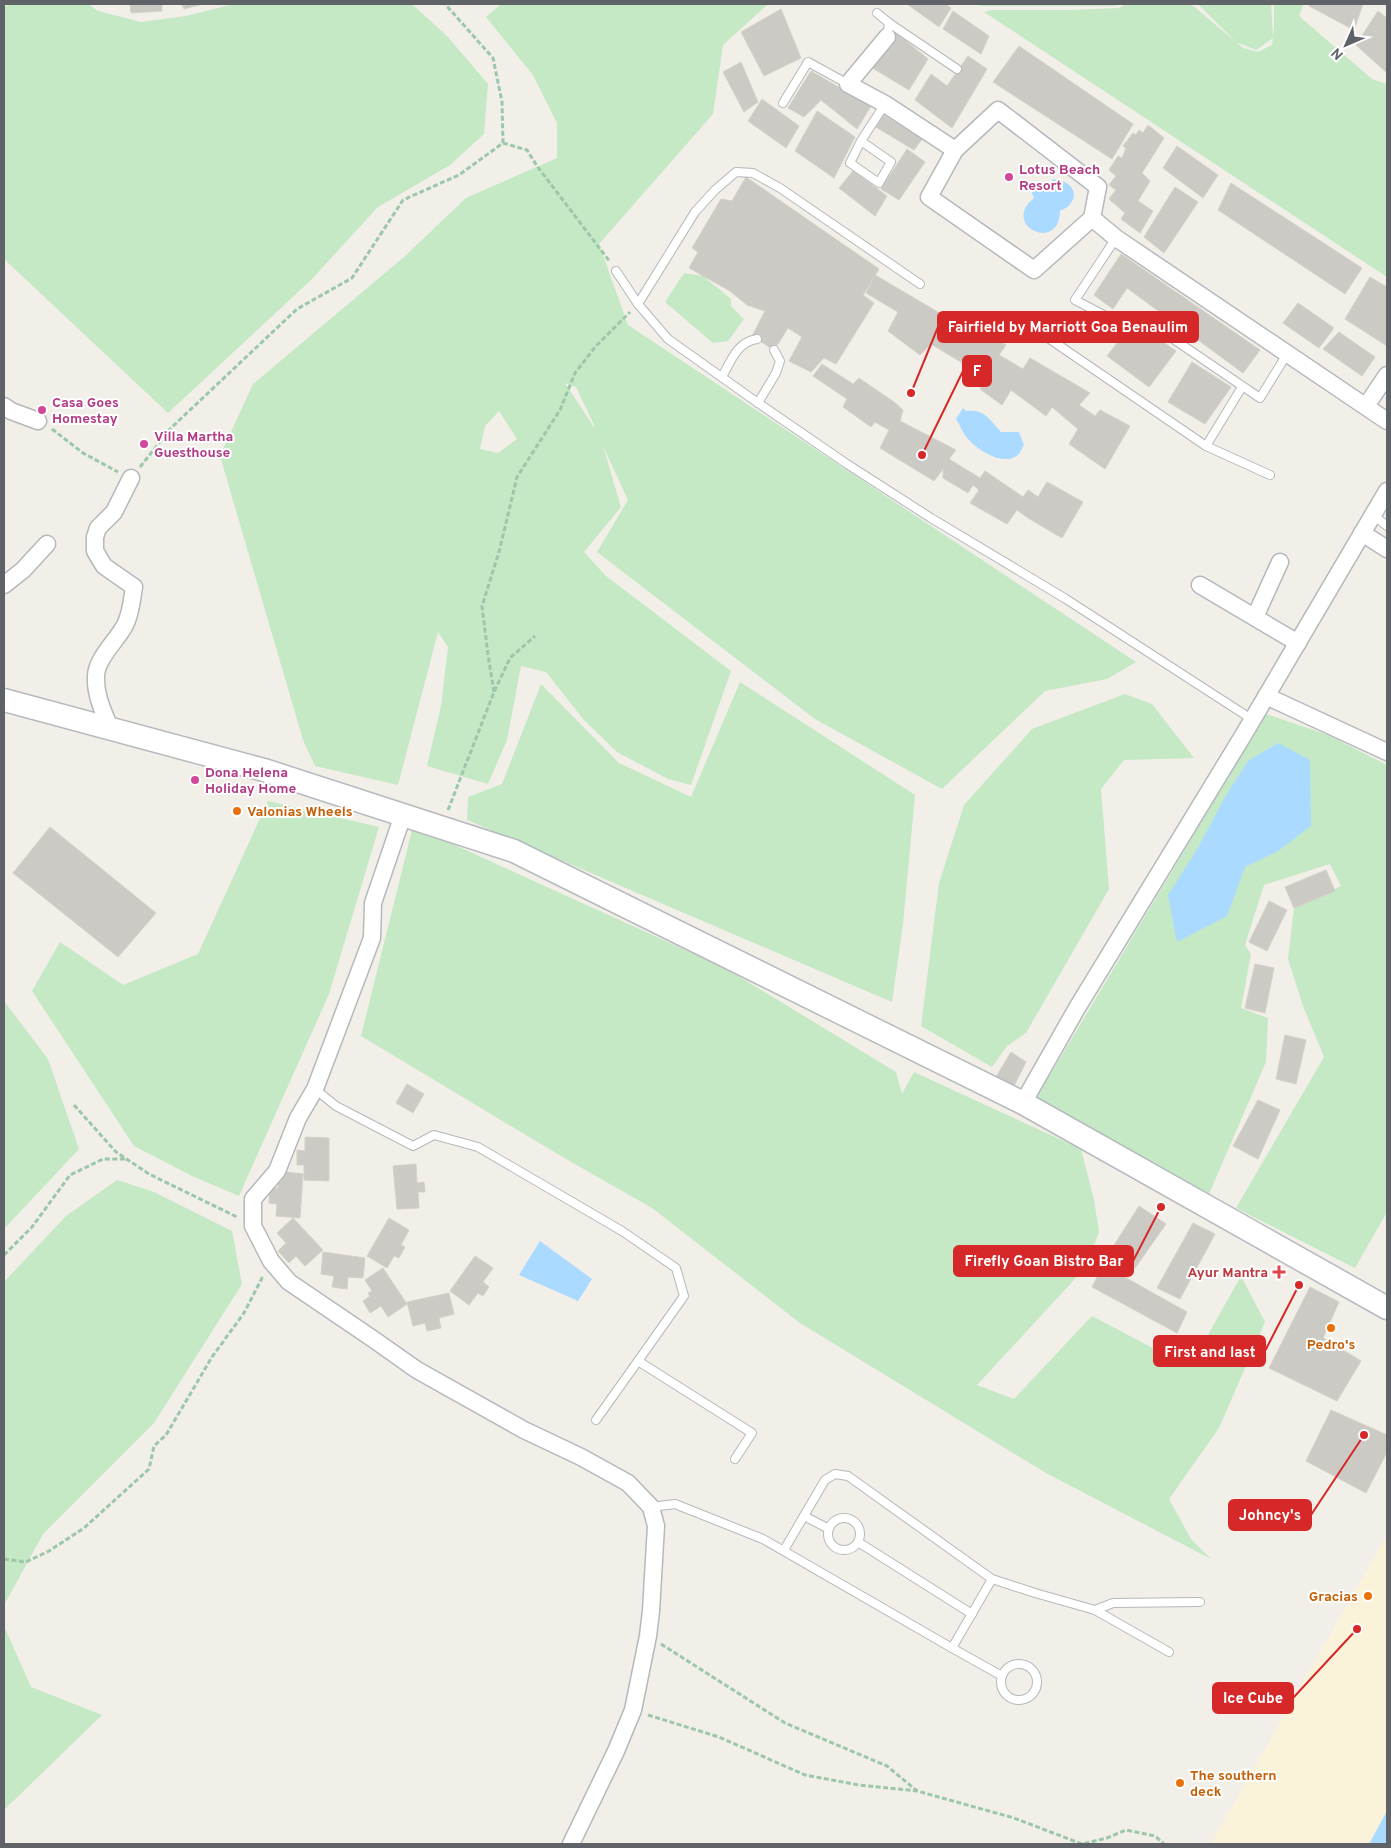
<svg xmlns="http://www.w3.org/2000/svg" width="1391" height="1848" viewBox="0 0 1391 1848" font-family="Overpass,sans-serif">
<rect width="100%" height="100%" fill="#f1efe8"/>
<g fill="#c5e8c5" fill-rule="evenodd">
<path d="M 8,4 L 88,4 L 98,11 L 141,22 L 186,16 L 234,4 L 412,4 L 447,36 L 488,84 L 484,134 L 450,165 L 378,207 L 310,281 L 168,413 L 4,259 L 4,8 Z"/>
<path d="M 501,4 L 768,4 L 723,45 L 713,114 L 599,244 L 628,325 L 1136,662 L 1107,679 L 1045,691 L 942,789 L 815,719 L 597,552 L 628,500 L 603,446 L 621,507 L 584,552 L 606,576 L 731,671 L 691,785 L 668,779 L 617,752 L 584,720 L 546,672 L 521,666 L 507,740 L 488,784 L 427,766 L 441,706 L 448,647 L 438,632 L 398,785 L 315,766 L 303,740 L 220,456 L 253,384 L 404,257 L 466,198 L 557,158 L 557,123 L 533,75 L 486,17 ZM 565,383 L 576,387 L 595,427 L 594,427 ZM 499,411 L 517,439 L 498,453 L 480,449 L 485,426 Z"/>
<path d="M 977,4 L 1119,4 L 1116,6 L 980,6 Z"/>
<path d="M 1125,4 L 1191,4 L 1243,48 L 1258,52 L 1272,45 L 1273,38 L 1256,50 L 1236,42 L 1198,4 L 1271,4 L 1273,37 L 1274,28 L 1274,4 L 1304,4 L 1299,16 L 1372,79 L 1387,84 L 1387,277 L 984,12 L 992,10 L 1070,10 L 1120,8 Z"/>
<path d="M 684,273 L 703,276 L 731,299 L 731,306 L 744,319 L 728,341 L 713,343 L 665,302 Z"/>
<path d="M 740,682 L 915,795 L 903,924 L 892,1002 L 467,820 L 468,797 L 502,784 L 541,684 L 619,763 L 691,797 Z"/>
<path d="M 1125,694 L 1152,704 L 1194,758 L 1124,760 L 1101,789 L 1109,889 L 1026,1033 L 1007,1046 L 992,1067 L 921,1026 L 939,883 L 964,805 L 1032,729 Z"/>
<path d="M 1266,714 L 1328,735 L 1387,765 L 1387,1212 L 1355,1268 L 1236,1208 L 1324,1057 L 1303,1006 L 1288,959 L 1294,908 L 1341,886 L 1330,864 L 1264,885 L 1245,945 L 1251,954 L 1241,1008 L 1268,1018 L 1266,1062 L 1209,1194 L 1035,1100 Z"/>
<path d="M 268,801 L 379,827 L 329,994 L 239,1196 L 192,1176 L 134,1146 L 32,991 L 60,942 L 123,985 L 198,954 Z"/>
<path d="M 413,826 L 725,968 L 896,1072 L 902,1094 L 914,1072 L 1081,1149 L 1094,1200 L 1099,1232 L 1086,1267 L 977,1385 L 1014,1399 L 1092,1316 L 1164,1354 L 1199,1351 L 1241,1276 L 1265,1322 L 1219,1428 L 1169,1499 L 1191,1539 L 1211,1559 L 1046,1473 L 800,1323 L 652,1208 L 566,1159 L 361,1036 Z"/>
<path d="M 4,1001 L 48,1059 L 79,1149 L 4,1229 Z"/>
<path d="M 117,1180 L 154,1192 L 232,1231 L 242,1284 L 154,1423 L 43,1534 L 4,1605 L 4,1282 L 66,1216 Z"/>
<path d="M 4,1626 L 31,1687 L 102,1715 L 4,1810 Z"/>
</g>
<path fill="#fbf3d9" d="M 1387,1535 L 1387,1811 L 1369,1844 L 1211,1844 Z"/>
<g fill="#aadaff">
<path d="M 1054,179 C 1067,180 1081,191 1070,204 C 1068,208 1063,209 1060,211 C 1059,254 1000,225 1034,198 L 1031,191 L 1033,186 L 1041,182 L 1046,184 Z"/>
<path d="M 963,408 L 966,411 C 985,409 989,419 1001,432 L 1019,432 L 1024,445 C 1022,448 1020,453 1018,455 C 1003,467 978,450 968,439 C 963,434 960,425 956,419 Z"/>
<path d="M 1278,743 L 1310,760 L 1311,826 L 1278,851 L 1245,867 L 1227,916 L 1177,942 L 1168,895 L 1198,848 L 1225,797 L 1248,761 Z"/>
<path d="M 540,1241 L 592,1279 L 578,1301 L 519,1275 Z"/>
<path d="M 1387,1811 L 1387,1844 L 1369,1844 Z"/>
</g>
<g fill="#cccac5" stroke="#d6d1c6">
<path d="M 130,4 L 162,4 L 162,11 L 131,13 Z"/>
<path d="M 182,4 L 202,4 L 184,9 Z"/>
<path d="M 907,4 L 945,4 L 951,8 L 939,27 Z"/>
<path d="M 1311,4 L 1363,4 L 1354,30 L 1309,6 Z"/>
<path d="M 781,9 L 801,58 L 764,76 L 741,32 Z"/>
<path d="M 953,11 L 989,36 L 981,54 L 943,29 Z"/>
<path d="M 1378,11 L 1387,18 L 1387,73 L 1356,45 Z"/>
<path d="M 895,32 L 928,59 L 909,90 L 869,66 Z"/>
<path d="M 1019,46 L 1133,124 L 1112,159 L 993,82 Z"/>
<path d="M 968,56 L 987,69 L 952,128 L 915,100 L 931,74 L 947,86 Z"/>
<path d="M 741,62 L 758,102 L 744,112 L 723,72 Z"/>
<path d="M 811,71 L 871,106 L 857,129 L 821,100 L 804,117 L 788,108 Z"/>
<path d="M 762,99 L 799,126 L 786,148 L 748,121 Z"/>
<path d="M 817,111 L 855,137 L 834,178 L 795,151 Z"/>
<path d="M 883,115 L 922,139 L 914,150 L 876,127 Z"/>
<path d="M 1148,125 L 1164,138 L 1142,173 L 1150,181 L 1138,201 L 1153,211 L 1140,233 L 1121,219 L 1125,213 L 1109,199 L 1116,190 L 1109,185 L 1116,176 L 1109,170 L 1118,156 L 1122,158 L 1126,148 L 1123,146 L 1133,133 L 1136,135 L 1139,130 L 1143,133 Z"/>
<path d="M 1177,146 L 1218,175 L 1203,198 L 1163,168 Z"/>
<path d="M 907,149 L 925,162 L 899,200 L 881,189 Z"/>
<path d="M 853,171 L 887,196 L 875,216 L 839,188 Z"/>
<path d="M 746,177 L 879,269 L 863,295 L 874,303 L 836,364 L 824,358 L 811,372 L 789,361 L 802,337 L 788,328 L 774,350 L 752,336 L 765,311 L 747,305 L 730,291 L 689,268 L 698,252 L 692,248 L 721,199 L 732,201 Z"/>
<path d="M 1231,183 L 1362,268 L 1345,294 L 1218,210 Z"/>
<path d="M 1175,187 L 1198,202 L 1164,253 L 1144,237 Z"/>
<path d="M 1121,254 L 1260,350 L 1243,373 L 1127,288 L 1113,309 L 1094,295 Z"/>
<path d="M 875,275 L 960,325 L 963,313 L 1006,345 L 999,355 L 1023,369 L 1030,358 L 1090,393 L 1079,405 L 1095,416 L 1100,410 L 1130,426 L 1105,469 L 1069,444 L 1078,429 L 1052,407 L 1046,416 L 1011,390 L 1002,405 L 980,389 L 986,377 L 931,344 L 920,355 L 888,331 L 898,312 L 866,293 Z"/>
<path d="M 1370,277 L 1387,287 L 1387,346 L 1345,319 Z"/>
<path d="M 1298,303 L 1334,328 L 1319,348 L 1283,323 Z"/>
<path d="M 1134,322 L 1176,351 L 1149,387 L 1107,356 Z"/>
<path d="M 1339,332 L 1375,357 L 1362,376 L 1323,349 Z"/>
<path d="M 1192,362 L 1231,387 L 1205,424 L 1168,402 Z"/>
<path d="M 822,364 L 853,384 L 859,378 L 894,402 L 903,410 L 900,421 L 956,450 L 949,459 L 980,478 L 985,471 L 1023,497 L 1028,490 L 1038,497 L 1047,482 L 1083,502 L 1062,538 L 1028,518 L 1017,510 L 1007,524 L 970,503 L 979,490 L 973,485 L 968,493 L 943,478 L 943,469 L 934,481 L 880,448 L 889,430 L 875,422 L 871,427 L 843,407 L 847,399 L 813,376 Z"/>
<path d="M 50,827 L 156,913 L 118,957 L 13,873 Z"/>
<path d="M 1326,870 L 1335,891 L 1294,908 L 1285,887 Z"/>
<path d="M 1269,901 L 1287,910 L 1267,951 L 1249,942 Z"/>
<path d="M 1255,964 L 1274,968 L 1265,1013 L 1245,1008 Z"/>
<path d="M 1285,1035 L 1306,1040 L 1296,1084 L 1276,1079 Z"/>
<path d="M 1011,1052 L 1026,1062 L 1014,1086 L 996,1077 Z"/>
<path d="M 407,1084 L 424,1094 L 413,1113 L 396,1103 Z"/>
<path d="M 1258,1100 L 1280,1110 L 1258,1159 L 1233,1146 Z"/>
<path d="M 305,1137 L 329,1138 L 329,1181 L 304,1180 L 304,1165 L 297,1165 L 297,1150 L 305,1151 Z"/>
<path d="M 416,1164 L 417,1183 L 424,1182 L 425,1192 L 418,1192 L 419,1208 L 397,1209 L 393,1166 Z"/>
<path d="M 279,1171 L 303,1174 L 300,1218 L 276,1216 L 277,1204 L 269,1203 L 270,1188 L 278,1188 Z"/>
<path d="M 1139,1206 L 1166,1224 L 1135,1268 L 1111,1250 Z"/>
<path d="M 293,1218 L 323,1250 L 305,1266 L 296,1256 L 289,1263 L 278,1251 L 286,1243 L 277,1233 Z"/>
<path d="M 389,1218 L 409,1230 L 401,1245 L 405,1247 L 399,1258 L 394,1256 L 387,1268 L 367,1256 Z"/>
<path d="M 1193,1223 L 1215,1234 L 1180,1299 L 1157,1288 Z"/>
<path d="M 323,1252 L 365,1258 L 363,1278 L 348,1277 L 347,1289 L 332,1287 L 334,1276 L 321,1274 Z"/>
<path d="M 475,1256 L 493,1268 L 483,1282 L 489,1287 L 483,1296 L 478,1293 L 469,1305 L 450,1291 Z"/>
<path d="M 1103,1265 L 1187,1312 L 1177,1333 L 1092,1287 Z"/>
<path d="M 383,1268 L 407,1304 L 388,1317 L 381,1306 L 370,1313 L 363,1301 L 370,1296 L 368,1293 L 372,1291 L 365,1280 Z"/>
<path d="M 1310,1287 L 1339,1302 L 1323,1338 L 1361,1361 L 1337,1401 L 1269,1368 Z"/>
<path d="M 449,1293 L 454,1314 L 439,1318 L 441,1328 L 427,1331 L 425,1323 L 413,1326 L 407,1302 Z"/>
<path d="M 1331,1410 L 1387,1435 L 1387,1452 L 1366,1493 L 1306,1461 Z"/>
</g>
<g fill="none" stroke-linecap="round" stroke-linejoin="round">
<defs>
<g id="lane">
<path d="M 877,13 L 889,23"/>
<path d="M 887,37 L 889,23 L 957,69"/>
<path d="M 783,103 L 808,62 L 848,84"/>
<path d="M 861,141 L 891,162 L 879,183 L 850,163 L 861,141 L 885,104"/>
<path d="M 1116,238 L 1075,300 L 1117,322 L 1141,317 L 1260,398 L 1287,354"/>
<path d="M 616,271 L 638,304 L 668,339 L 751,398 L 847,464 L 931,518 L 1066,599 L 1253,720"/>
<path d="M 638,304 L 695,212 L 715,190 L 736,172 L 753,173 L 780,188 L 920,284"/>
<path d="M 1035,329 L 1206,446 L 1242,387"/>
<path d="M 722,377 C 731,361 737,342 757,339"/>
<path d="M 758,403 L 776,373 L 780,361 L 774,350"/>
<path d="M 1206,446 L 1270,475"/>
<path d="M 1373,515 L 1387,526"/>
<path d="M 315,1089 L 336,1106 L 413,1146 L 434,1135 L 478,1147 L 622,1231 L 676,1268 L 684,1296 L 638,1361 L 752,1433 L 735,1459"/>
<path d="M 596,1420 L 638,1361"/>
<path d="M 651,1507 L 675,1504 L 763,1539 L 952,1648 L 992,1579"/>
<path d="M 804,1516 L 829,1529"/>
<circle cx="844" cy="1534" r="16"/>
<path d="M 858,1542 L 972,1614"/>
<path d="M 784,1550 L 825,1480 L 835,1474 L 848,1476 L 992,1579 L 1035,1593 L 1095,1610 L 1169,1652"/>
<path d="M 1095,1610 L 1113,1603 L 1200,1602"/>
<path d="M 952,1648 L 1002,1676"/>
<circle cx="1019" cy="1682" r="18"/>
</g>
<g id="street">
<path d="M 887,37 L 848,84 L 885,104 L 955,150"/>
<path d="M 998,110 L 1098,187 L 1092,218 L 1034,270 L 929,197 L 955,150 Z"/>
<path d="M 1092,218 L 1116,238 L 1387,421"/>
<path d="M 4,406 L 11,411 L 38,421"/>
<path d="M 1366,406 L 1387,375"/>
<path d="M 1362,533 L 1387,549"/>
<path d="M 4,585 L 23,570 L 47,544"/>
<path d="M 1200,585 L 1298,643"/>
<path d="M 1255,617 L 1280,562"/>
<path d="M 1266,696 L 1387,752"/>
<path d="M 110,728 C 103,711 95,695 96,676 C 96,659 118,639 125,625 C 131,614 132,599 134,587 L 104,566 L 95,551 L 95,537 L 98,528 L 114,512 L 131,478"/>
<path d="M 403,815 L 373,903 L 372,938 L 315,1089 L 298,1118 L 277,1171 L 253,1199 L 253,1226 L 271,1261 L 289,1282 L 373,1339 L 417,1370 L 524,1430 L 581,1457 L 628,1483 L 651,1507 L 656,1526 L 651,1611 L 648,1636 L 633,1710 L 616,1751 L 571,1844"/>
<path d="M 1023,1103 L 1077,1008 L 1244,734 L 1387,491"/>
</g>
<path id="secondary" d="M 4,700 L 264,770 L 514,851 L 1023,1103 L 1387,1308"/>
</defs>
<use href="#lane" stroke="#b5b8bc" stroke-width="10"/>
<use href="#street" stroke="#b5b8bc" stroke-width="19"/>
<use href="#secondary" stroke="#b6babf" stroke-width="25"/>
<g stroke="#9cc7a9" stroke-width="3" stroke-dasharray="5 2.5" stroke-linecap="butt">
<path d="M 503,143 L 527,150 L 537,166 L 610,262"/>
<path d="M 52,429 L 83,453 L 118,472"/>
<path d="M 140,467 L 171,428 L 297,309 L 352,278 L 403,200 L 459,175 L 503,143 L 502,102 L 493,58 L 445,4"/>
<path d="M 494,692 L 488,655 L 482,606 L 499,552 L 517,477 L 560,410 L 575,373 L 596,346 L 630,312"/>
<path d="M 448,810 L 494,692 L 510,658 L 535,636"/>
<path d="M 74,1105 L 116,1152 L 149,1174 L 237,1217"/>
<path d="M 4,1255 L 32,1227 L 70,1175 L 103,1159 L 126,1159"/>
<path d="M 4,1559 L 26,1562 L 49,1551 L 84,1528 L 149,1469 L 154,1446 L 166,1435 L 212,1357 L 244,1313 L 263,1276"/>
<path d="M 661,1644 L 785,1723 L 887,1766 L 917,1791"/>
<path d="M 648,1715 L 719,1737 L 805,1775 L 859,1785 L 917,1791 L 1014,1818 L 1082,1844 L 1107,1838 L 1126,1830 L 1155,1836 L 1164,1844"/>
</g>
<use href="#lane" stroke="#fff" stroke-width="8"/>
<use href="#street" stroke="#fff" stroke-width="16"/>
<use href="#secondary" stroke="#fff" stroke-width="22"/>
</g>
<g fill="#d1479c" stroke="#fff" stroke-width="2">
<circle cx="1009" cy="177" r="5"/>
<circle cx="42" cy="410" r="5"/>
<circle cx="144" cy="444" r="5"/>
<circle cx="195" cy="780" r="5"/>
</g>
<g fill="#e8710a" stroke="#fff" stroke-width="2">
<circle cx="237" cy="811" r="5"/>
<circle cx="1331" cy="1328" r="5"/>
<circle cx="1368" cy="1596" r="5"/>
<circle cx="1180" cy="1783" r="5"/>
</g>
<path fill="#e0444e" stroke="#fff" stroke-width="2" d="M1276.5 1264.5h5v5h5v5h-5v5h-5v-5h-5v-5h5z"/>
<g text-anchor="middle" stroke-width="4" stroke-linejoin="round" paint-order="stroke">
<g font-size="14" font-weight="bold" fill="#b23c85" stroke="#fff" text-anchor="start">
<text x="1019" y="174">Lotus Beach<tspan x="1019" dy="16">Resort</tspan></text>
<text x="52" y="407">Casa Goes<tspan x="52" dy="16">Homestay</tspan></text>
<text x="154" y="441">Villa Martha<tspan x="154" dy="16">Guesthouse</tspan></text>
<text x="205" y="777">Dona Helena<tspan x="205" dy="16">Holiday Home</tspan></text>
</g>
<g font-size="14" font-weight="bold" fill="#c56008" stroke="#fff" text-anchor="start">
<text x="247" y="816">Valonias Wheels</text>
<text x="1331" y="1349" text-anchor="middle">Pedro's</text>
<text x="1358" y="1601" text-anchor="end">Gracias</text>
<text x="1190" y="1780">The southern<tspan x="1190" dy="16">deck</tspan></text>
</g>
<g font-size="14" font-weight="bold" fill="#be3a42" stroke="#fff" text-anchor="end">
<text x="1268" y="1277">Ayur Mantra</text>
</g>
</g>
<path fill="none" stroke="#d62828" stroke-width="2" d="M911 393L938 327M922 455L963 371M1161 1207L1133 1261M1299 1285L1265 1351M1364 1435L1311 1515M1357 1629L1293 1698"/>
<g fill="#d62828" stroke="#fff" stroke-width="2">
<circle cx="911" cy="393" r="5"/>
<circle cx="922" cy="455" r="5"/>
<circle cx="1161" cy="1207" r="5"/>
<circle cx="1299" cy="1285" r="5"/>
<circle cx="1364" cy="1435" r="5"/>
<circle cx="1357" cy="1629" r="5"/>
</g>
<g fill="#d62828" stroke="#d62828" stroke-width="2">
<rect x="938" y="312" width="260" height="30" rx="5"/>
<rect x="963" y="356" width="28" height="30" rx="5"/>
<rect x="954" y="1246" width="179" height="30" rx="5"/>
<rect x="1154" y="1336" width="111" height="30" rx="5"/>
<rect x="1229" y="1500" width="82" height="30" rx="5"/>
<rect x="1213" y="1683" width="80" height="30" rx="5"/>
</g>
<g font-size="15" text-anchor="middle" font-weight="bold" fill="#fff">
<text x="1068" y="332">Fairfield by Marriott Goa Benaulim</text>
<text x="977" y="376">F</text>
<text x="1044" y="1266">Firefly Goan Bistro Bar</text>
<text x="1210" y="1357">First and last</text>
<text x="1270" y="1520">Johncy's</text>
<text x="1253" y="1703">Ice Cube</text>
</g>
<rect width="1391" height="1848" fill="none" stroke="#5f6368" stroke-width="10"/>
<g transform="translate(1346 45) rotate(225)" stroke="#ffffff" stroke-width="4" paint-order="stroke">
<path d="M0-4L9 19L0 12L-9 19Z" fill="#5f6368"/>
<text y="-8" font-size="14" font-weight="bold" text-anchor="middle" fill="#5f6368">N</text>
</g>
</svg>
